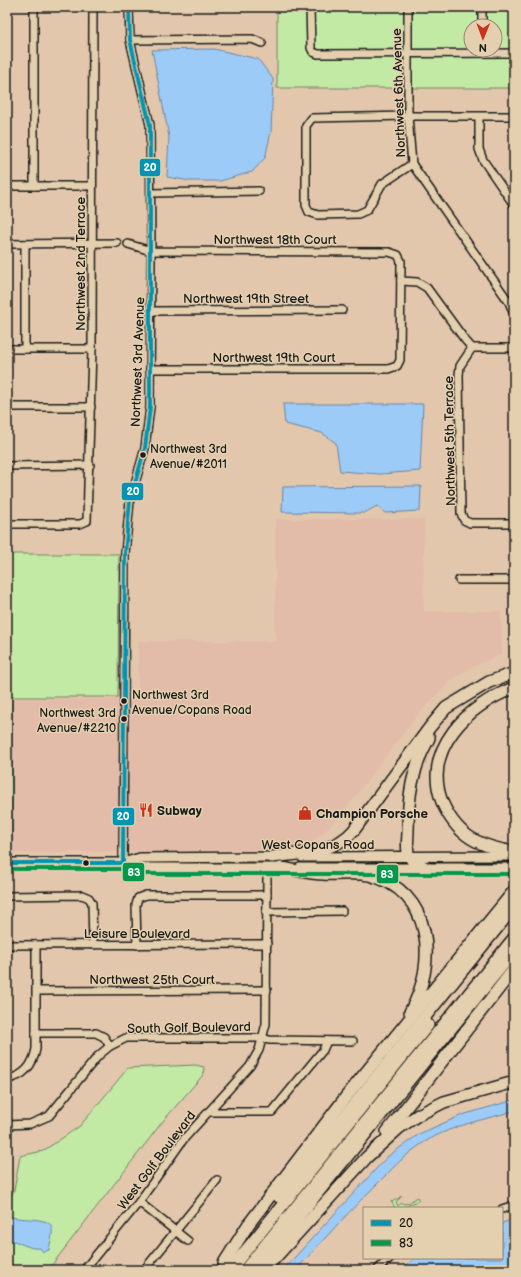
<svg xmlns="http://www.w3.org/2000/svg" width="521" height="1277" viewBox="0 0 521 1277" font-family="'Balsamiq Sans',sans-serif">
<rect width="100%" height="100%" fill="#e3c7ac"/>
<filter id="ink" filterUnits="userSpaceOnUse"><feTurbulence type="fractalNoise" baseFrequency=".025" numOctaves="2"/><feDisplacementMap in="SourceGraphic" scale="8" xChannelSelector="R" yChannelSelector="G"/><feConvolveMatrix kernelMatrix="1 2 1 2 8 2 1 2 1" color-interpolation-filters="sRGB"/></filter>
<g filter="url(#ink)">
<path fill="#e2bca9" d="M 275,519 L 424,519 L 424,611 L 501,611 L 502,654 L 468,669 L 449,683 L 420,712 L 338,819 L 305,849 L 13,853 L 14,699 L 138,699 L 138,641 L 275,641 Z"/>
<g fill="#c2eaa5" stroke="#6f8360" fill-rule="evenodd">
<path d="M 277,7 L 514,7 L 514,88 L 277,88 ZM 471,26 L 495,26 L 495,50 L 471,50 Z"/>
<path d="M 7,554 L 119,554 L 118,697 L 12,697 L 12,853 L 7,853 Z"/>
<path d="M 195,1065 L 204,1067 L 203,1075 L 163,1121 L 48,1270 L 7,1270 L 7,1202 L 14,1191 L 20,1156 L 43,1151 L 80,1126 L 128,1068 Z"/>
<path d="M 402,1196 L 396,1202 L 398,1206 L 402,1203 L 404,1204 L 409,1203 L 417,1197 L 419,1200 L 402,1208 L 395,1208 L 391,1201 L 392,1202 Z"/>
</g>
<g fill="#9dcbf8" stroke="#6985a0">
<path d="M 214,49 L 258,59 L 273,79 L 271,132 L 265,158 L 252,172 L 220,181 L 190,181 L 167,177 L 169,137 L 152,50 Z"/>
<path d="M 283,404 L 423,404 L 420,471 L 380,474 L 340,471 L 336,443 L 322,433 L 285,424 Z"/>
<path d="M 421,486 L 420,511 L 385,513 L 377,506 L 364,513 L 282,512 L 283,487 Z"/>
<path d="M 514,1100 L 514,1111 C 486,1119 454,1125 428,1140 C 410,1150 396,1165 382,1179 C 352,1208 324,1239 296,1270 L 283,1270 L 387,1157 L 419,1134 L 462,1115 Z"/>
<path d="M 12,1217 C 21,1220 51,1217 52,1228 C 53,1235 50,1243 49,1250 L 43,1252 L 40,1248 C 28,1250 19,1240 7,1240 L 7,1223 Z"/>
<path d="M 514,1219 L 514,1270 L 401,1270 L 415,1258 L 502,1258 L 502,1223 Z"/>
</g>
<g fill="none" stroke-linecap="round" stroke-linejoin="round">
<defs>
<g id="minor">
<path d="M 310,7 L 311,48 L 313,52 L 318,54 L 514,53"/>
<path d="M 408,7 L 408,116 L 412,164 L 509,302 L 514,314"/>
<path d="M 482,26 L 482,7"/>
<path d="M 130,40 L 252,39 L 262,43"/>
<path d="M 479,117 L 479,149 L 483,160 L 514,205"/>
<path d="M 412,164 L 382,184 L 367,210 L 358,214 L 318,215 L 309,212 L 306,205 L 306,126 L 312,118 L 408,116 L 514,116"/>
<path d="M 7,186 L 91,186"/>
<path d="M 34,186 L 34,7"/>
<path d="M 151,193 L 259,191"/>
<path d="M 7,244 L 117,243"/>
<path d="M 128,244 L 151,251 L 389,252 L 398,255 L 401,261 L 400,360 L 397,366 L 388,369 L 150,369"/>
<path d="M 401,281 L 417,282 L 427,288 L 465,340 L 472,348 L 460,366 L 459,375 L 461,513 L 464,520 L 470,523 L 514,523"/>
<path d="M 151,311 L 342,310"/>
<path d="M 472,348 L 514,348"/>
<path d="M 7,349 L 92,349"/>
<path d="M 25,349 L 25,244"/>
<path d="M 7,407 L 91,407"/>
<path d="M 7,466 L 90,465"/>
<path d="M 7,524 L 80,524 L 87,521 L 92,349 L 93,7"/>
<path d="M 459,580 L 514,580"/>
<path d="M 123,863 L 125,553 L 130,501 L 145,448 L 150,407 L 151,251 L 150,125 L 130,40 L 129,7"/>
<path d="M 7,896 L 82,895 L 89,898 L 92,903 L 93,945"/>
<path d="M 266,912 L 342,911"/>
<path d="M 7,945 L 267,944"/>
<path d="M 137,945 L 136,905 L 138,898 L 146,895 L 267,895"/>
<path d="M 37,991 L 267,990"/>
<path d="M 36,1033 L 96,1033 L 104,1037 L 110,1046"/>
<path d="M 7,1079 C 24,1077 33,1065 36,1049 L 36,945"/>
<path d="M 208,1112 L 272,1112 L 323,1050 L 327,1041"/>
<path d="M 7,1125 L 30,1124 L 49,1116 L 98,1056 L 110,1046 L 126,1038 L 263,1038 L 269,1040 L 353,1041"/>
<path d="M 139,1202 L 188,1241"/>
<path d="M 502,1209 L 514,1205"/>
<path d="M 84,1270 L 139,1202 L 183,1140 L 250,1066 L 259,1050 L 266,1024 L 267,879"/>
<path d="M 144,1270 L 217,1180"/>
<path d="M 377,1270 L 390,1258"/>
</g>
<g id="major">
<path d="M 302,857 L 514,856"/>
<path d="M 7,863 L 123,863 L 141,868 L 287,868"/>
<path d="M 123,863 L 140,858 L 277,857"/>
<path d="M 300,868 L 514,868"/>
</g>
<g id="highway">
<path d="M 514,688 C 468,705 422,749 442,802 C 449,818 460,833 476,841 C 488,847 501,850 514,852"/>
<path d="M 272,857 C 301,853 333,854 354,830 L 430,727 L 446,708 L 489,682 L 514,673"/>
<path d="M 281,868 C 295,870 310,874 323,874 C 338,875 354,872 369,875 C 433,891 438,963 410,1012"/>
<path d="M 427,868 C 420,865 413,863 409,856 C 406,849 408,839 408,831 C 408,797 412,768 429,738"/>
<path d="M 387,1132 L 514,969"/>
<path d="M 279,1197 L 514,907"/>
<path d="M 224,1263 L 248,1225 L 345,1098 L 514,891"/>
<path d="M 230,1270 L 428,1025"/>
<path d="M 245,1270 L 514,938"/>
<path d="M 255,1270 L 514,951"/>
<path d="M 264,1270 L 367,1157 L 399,1128 L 418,1115 L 444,1102 L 514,1082"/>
</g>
</defs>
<use href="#minor" stroke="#1c1c1c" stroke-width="10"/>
<use href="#major" stroke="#1c1c1c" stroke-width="12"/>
<use href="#highway" stroke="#1c1c1c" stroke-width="14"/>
<use href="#minor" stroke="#e4d0ae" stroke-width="7"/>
<use href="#major" stroke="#e4d0ae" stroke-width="9"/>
<use href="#highway" stroke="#e4d0ae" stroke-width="11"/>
<defs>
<path id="bus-1" d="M 7,863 L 123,863 L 125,553 L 130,501 L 145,448 L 150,407 L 150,125 L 130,40 L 129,7"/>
<path id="bus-2" d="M 7,869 L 122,869 L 141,874 L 514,874"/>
</defs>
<use href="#bus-1" stroke="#e4d0ae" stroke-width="7"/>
<use href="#bus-2" stroke="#e4d0ae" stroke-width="7"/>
<use href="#bus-1" stroke="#0494b3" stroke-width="4"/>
<use href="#bus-2" stroke="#03984c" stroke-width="4"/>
</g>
</g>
<defs>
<symbol id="restaurant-bare" viewBox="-9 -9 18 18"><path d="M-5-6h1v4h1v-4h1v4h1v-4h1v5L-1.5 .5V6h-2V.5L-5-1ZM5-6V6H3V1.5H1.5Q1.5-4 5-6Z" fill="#c8321e" stroke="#e4d0ae" stroke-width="2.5" paint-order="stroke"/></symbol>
<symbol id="shop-bare" viewBox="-9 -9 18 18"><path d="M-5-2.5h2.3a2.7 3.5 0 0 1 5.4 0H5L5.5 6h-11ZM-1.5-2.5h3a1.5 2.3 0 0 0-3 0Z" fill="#c8321e" stroke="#e4d0ae" stroke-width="2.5" paint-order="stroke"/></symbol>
</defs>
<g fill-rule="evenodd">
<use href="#restaurant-bare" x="136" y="800" width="20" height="20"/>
<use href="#shop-bare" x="295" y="803" width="20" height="20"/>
</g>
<g fill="#1c1c1c" stroke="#e4d0ae" stroke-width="1.5">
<circle cx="143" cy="455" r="3.5"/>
<circle cx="124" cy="701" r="3.5"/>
<circle cx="124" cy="719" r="3.5"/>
<circle cx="86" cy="863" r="3.5"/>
</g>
<g text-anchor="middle" stroke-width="3" stroke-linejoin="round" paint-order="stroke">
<g font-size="12" fill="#1c1c1c" stroke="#e4d0ae" text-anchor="start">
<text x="150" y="453">Northwest 3rd<tspan x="150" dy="15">Avenue/#2011</tspan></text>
<text x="132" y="699">Northwest 3rd<tspan x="132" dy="15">Avenue/Copans Road</tspan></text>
<text x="116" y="717" text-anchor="end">Northwest 3rd<tspan x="116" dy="15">Avenue/#2210</tspan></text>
</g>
<g font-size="13" fill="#1c1c1c" stroke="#e4d0ae">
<text transform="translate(398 93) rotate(-92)" y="5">Northwest 6th Avenue</text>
<text x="275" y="244">Northwest 18th Court</text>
<text transform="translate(80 264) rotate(-90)" y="5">Northwest 2nd Terrace</text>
<text x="246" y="303">Northwest 19th Street</text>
<text x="274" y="362">Northwest 19th Court</text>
<text transform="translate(137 362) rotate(-88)" y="5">Northwest 3rd Avenue</text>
<text transform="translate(449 441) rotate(-91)" y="5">Northwest 5th Terrace</text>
<text x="318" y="849">West Copans Road</text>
<text x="137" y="938">Leisure Boulevard</text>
<text x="152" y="984">Northwest 25th Court</text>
<text transform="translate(189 1027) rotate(-1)" y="5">South Golf Boulevard</text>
<text transform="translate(156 1160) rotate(-53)" y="5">West Golf Boulevard</text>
</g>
<g font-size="13" font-weight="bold" fill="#1c1c1c" stroke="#e4d0ae" text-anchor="start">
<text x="157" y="815">Subway</text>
<text x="316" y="818">Champion Porsche</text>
</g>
</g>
<g stroke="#e4d0ae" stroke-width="1.5">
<rect x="139" y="158" width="22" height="19" rx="4" fill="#0494b3"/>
<rect x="121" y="482" width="23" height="19" rx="4" fill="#0494b3"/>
<rect x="112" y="807" width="23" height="19" rx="4" fill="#0494b3"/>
<rect x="122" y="862" width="23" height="20" rx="4" fill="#03984c"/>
<rect x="376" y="864" width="23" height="20" rx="4" fill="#03984c"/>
</g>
<g font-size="11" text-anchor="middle" font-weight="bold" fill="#fff">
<text x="150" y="171">20</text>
<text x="133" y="495">20</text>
<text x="123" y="820">20</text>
<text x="134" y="876">83</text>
<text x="387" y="878">83</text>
</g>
<rect width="521" height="1277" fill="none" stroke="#e4d0ae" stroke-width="24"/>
<rect x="12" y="12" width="497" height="1253" fill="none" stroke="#1c1c1c" stroke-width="1.5" filter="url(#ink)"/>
<rect x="363" y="1207" width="140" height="52" fill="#e4d0ae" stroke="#948874"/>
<rect x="371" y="1220" width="20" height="6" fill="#0494b3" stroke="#948874"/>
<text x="399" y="1227" font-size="12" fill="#1c1c1c">20</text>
<rect x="371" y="1240" width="20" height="6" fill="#03984c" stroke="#948874"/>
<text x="399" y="1247" font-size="12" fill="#1c1c1c">83</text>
<g transform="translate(483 38) rotate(181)"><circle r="19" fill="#e4d0ae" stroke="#948874"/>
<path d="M0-3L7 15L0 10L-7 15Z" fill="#c8321e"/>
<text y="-6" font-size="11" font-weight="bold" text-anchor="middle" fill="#1c1c1c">N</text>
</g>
</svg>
